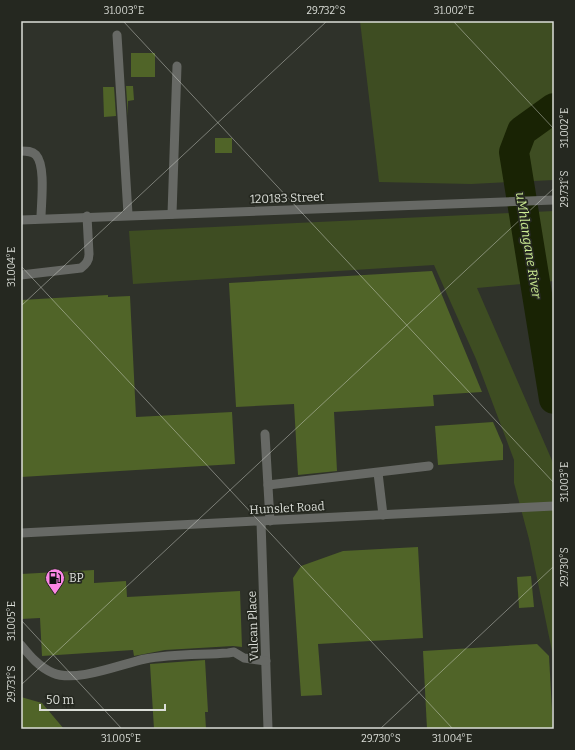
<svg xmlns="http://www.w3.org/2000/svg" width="575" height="750" viewBox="0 0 575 750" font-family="Bitter,serif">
<rect width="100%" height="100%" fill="#2f322a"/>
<g fill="#3e4d22">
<path d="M 360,21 L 554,21 L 554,180 L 471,184 L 379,182 Z"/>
<path d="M 554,211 L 554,281 L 477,288 L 554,465 L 554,671 L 552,651 L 529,539 L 514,483 L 514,460 L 476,359 L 434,265 L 133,284 L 129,231 Z"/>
</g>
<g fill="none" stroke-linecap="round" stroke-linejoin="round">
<path stroke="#192304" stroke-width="30" d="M 554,108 L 522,131 L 514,152 L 554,399"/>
</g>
<g fill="#506428">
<rect x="131" y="53" width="24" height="24"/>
<path d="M 126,86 L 133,86 L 134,100 L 128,101 L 128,116 Z"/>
<path d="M 103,87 L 114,87 L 116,116 L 104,117 Z"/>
<rect x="215" y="138" width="17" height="15"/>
<path d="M 432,271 L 482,392 L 433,395 L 434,406 L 334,412 L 337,471 L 298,475 L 294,404 L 236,407 L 229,283 Z"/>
<path d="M 108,295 L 108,297 L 130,296 L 136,417 L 232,412 L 235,464 L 21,477 L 21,300 Z"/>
<path d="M 493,422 L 503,445 L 503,460 L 438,465 L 435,426 Z"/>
<path d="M 418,547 L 423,638 L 318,644 L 322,695 L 301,696 L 293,578 L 301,566 L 343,551 Z"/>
<path d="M 94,570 L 94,583 L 126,581 L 127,597 L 240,591 L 242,647 L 233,646 L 165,650 L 134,656 L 133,650 L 42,656 L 40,618 L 21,619 L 21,574 Z"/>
<path d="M 531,576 L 534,607 L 519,608 L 517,577 Z"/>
<path d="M 537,644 L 549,656 L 553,729 L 427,729 L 423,651 Z"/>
<path d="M 205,660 L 208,712 L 205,712 L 206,729 L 154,729 L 150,664 Z"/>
<path d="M 21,697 L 42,703 L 64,729 L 21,729 Z"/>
</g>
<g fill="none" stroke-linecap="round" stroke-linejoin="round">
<g stroke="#676965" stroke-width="9">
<path d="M 117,35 L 128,214"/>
<path d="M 21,151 C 27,151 32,151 36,155 C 46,166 41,204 41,218"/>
<path d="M 172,214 L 177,66"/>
<path d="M 21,220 L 554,200"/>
<path d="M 21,275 L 81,268 C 86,264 89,261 89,254 L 87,216"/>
<path d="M 265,434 L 270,521"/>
<path d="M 378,473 L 383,515"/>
<path d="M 268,485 L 429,466"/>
<path d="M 261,522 L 268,729"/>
<path d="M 21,533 L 554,506"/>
<path d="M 21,645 C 30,656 39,667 53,673 C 76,683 121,664 145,659 C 172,654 201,655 228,653 L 234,652 L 244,658 L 266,661"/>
</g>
</g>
<path fill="none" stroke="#dbded8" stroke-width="1" stroke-opacity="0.45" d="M 123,21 L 554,483M 453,21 L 554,129M 21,266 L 453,729M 21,306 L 327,21M 21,620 L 122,729M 21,685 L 554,188M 380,729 L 554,566"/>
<defs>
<symbol id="fuel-pin" viewBox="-11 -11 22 30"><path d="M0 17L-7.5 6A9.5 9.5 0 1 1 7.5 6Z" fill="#fc86e4" stroke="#252820"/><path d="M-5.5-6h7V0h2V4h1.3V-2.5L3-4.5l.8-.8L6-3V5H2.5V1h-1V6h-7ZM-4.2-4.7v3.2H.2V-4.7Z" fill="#111"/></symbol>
</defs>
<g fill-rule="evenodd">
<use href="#fuel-pin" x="44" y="567" width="22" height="30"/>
</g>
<g text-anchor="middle" stroke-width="3.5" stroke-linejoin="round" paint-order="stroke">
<g font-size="12" fill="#dbded8" stroke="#252820">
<text transform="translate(287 198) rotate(-2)" y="4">120183 Street</text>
<text transform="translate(287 508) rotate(-3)" y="4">Hunslet Road</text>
<text transform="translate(253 626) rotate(-92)" y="4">Vulcan Place</text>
</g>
<g font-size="12" fill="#dbded8" stroke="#252820" text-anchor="start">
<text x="69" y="582">BP</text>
</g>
<g font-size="13" font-style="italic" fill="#cded94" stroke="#252820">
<text transform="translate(529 245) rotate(81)" y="5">uMhlangane River</text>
</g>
</g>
<rect width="575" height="750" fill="none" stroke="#252820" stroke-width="44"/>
<path d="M40 704v6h125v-6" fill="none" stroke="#dbded8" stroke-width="2"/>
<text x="46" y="704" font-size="12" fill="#dbded8" stroke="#252820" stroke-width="3" paint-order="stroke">50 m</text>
<rect x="22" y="22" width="531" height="706" fill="none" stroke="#dbded8" stroke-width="1.5"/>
<g font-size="10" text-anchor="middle" fill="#dbded8">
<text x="124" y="14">31.003°E</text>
<text x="326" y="14">29.732°S</text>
<text x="454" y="14">31.002°E</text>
<text transform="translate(564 128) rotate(-90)" y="4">31.002°E</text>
<text transform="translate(564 189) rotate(-90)" y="4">29.731°S</text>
<text transform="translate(11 267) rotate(-90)" y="4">31.004°E</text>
<text transform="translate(564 482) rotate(-90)" y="4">31.003°E</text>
<text transform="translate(564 567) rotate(-90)" y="4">29.730°S</text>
<text transform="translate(11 621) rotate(-90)" y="4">31.005°E</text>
<text transform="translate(11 684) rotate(-90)" y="4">29.731°S</text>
<text x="121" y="742">31.005°E</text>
<text x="381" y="742">29.730°S</text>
<text x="452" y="742">31.004°E</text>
</g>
</svg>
